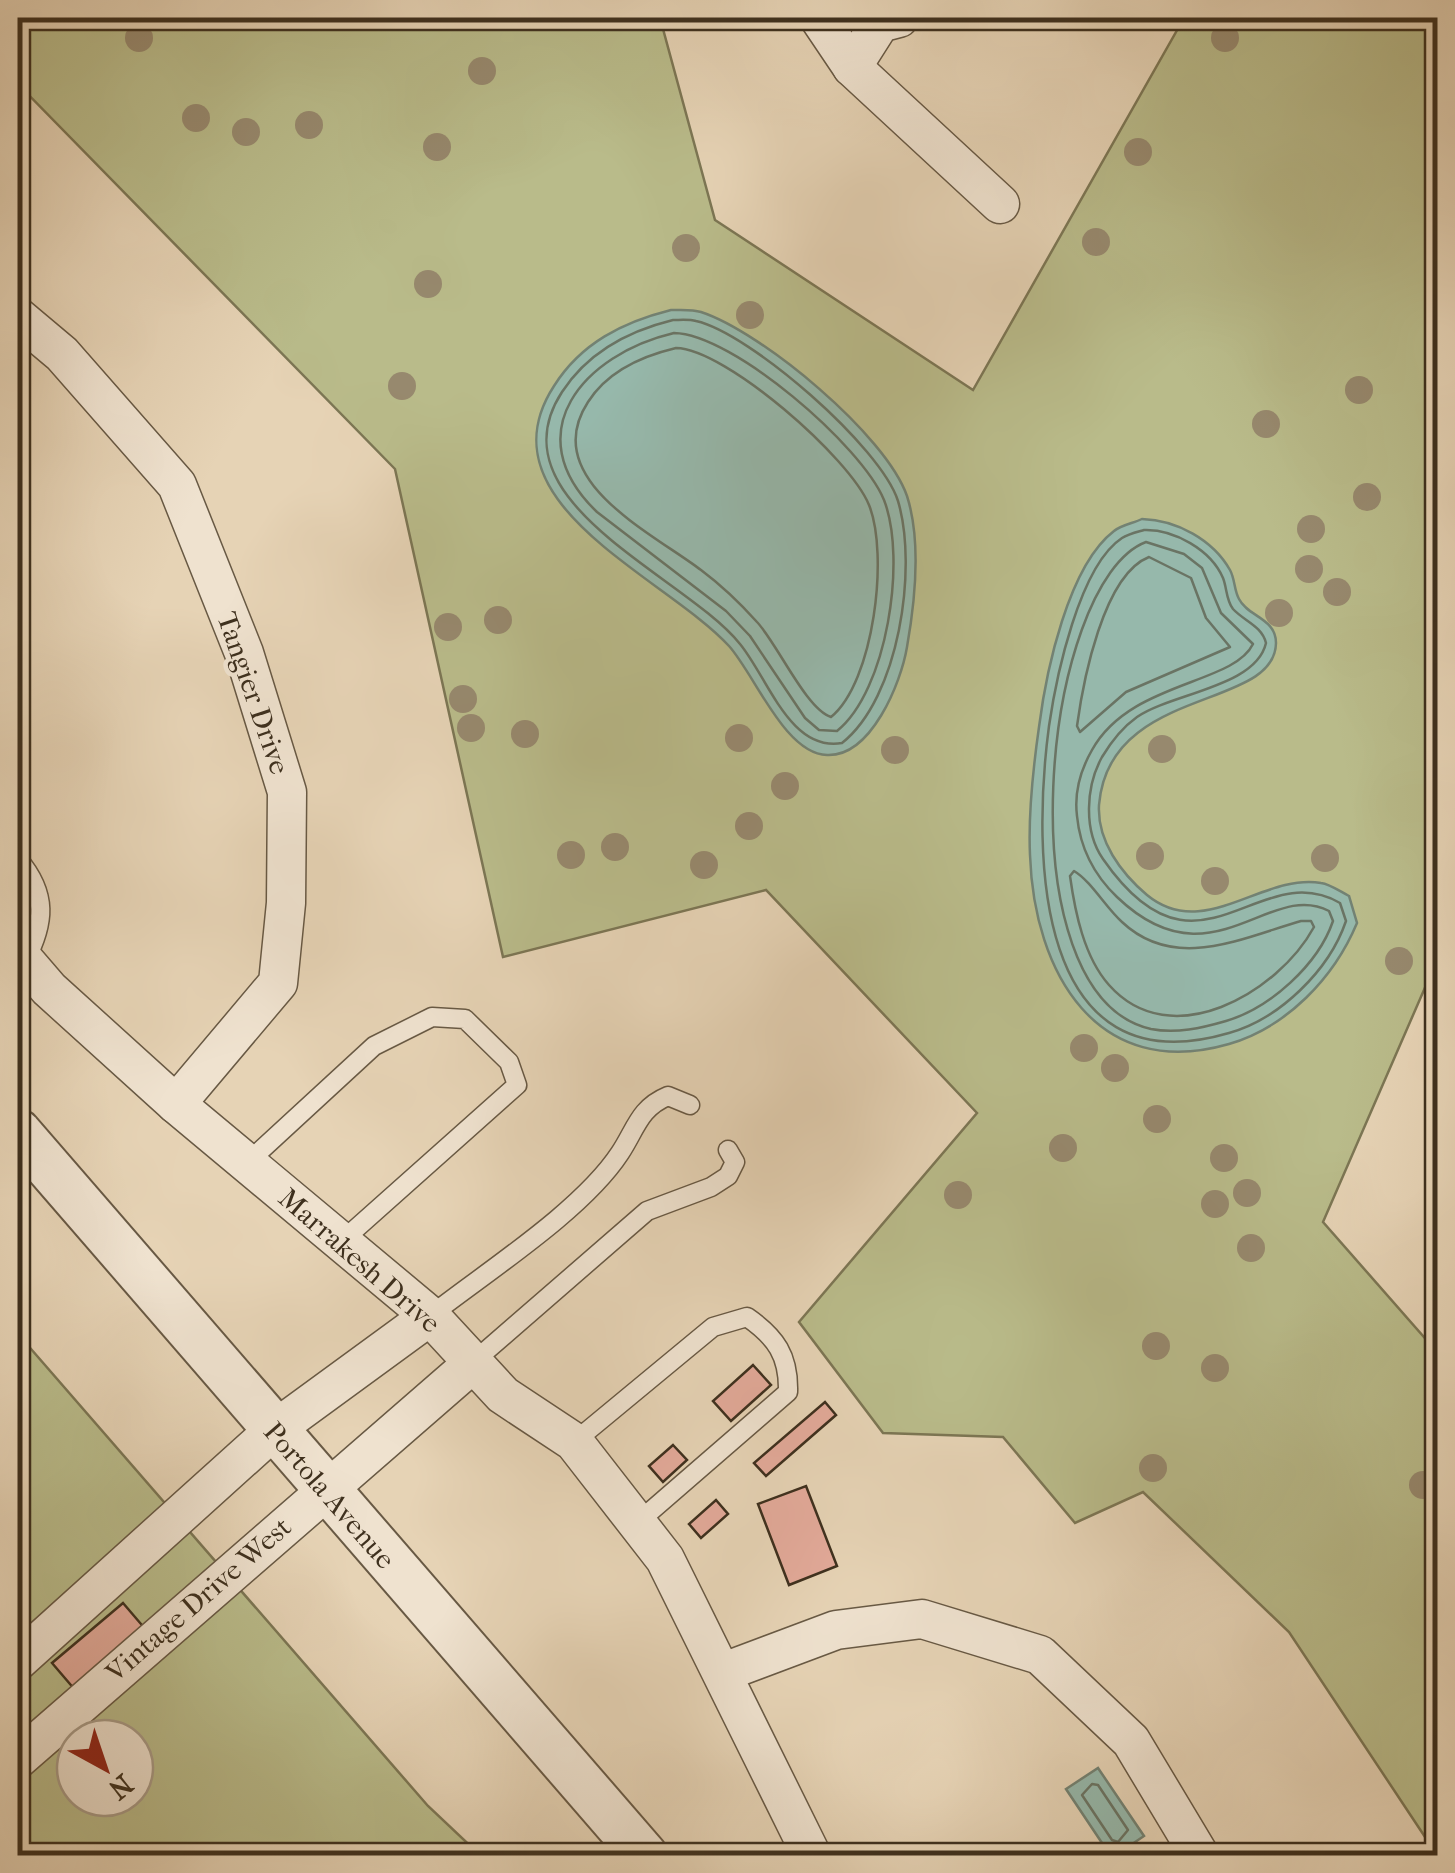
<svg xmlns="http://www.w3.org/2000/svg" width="1455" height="1873" viewBox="0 0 1455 1873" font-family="'IM FELL French Canon',serif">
<rect width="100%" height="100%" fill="#e6d3b5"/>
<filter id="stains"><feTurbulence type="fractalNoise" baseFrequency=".002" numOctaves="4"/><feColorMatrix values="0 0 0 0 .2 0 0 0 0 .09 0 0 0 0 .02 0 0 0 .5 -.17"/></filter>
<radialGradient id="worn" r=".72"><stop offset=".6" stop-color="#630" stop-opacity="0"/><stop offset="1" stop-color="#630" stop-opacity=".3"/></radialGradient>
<g fill="#b9bb8a" stroke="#7c7654" stroke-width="2.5" fill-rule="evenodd">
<path d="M 18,18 L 660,18 L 715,220 L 973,390 L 1184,18 L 1437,18 L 1437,960 L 1323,1222 L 1437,1352 L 1437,1855 L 1289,1632 L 1143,1492 L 1075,1523 L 1003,1437 L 883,1433 L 799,1322 L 977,1113 L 766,890 L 503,957 L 395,469 L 18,84 Z"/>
<path d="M 18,1334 L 428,1806 L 480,1855 L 18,1855 ZM 75,1738 L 135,1738 L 135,1798 L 75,1798 Z"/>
</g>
<g fill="#96b8ab" stroke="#738273" stroke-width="2.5">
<path d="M 671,310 C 681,310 692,309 701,312 C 762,332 886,435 907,496 C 921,540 915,602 907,647 C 901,683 871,757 827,755 C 785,754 755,675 729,646 C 666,577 478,503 554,386 C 581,343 623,322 671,310 Z"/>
<path d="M 1142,519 C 1177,520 1213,540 1230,570 C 1235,579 1234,590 1239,599 C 1248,617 1276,618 1276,643 C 1275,711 1109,685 1099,805 C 1097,841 1121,873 1147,895 C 1204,942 1262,873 1321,883 C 1330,884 1341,892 1349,896 L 1357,923 C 1334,978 1287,1027 1229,1044 C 1097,1082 1034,973 1030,855 C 1028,812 1033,769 1039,727 C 1046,672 1068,566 1114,531 C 1121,525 1134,523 1142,519 Z"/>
<path d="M 1098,1768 L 1144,1836 L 1116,1855 L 1110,1855 L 1066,1789 Z"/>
</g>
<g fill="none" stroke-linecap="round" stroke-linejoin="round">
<g stroke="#6a7464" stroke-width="2.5">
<path d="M 673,320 C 680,320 689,319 696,321 C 750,333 881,447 898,501 C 918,568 899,698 842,743 C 790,752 768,678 740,644 C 686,576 490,502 562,392 C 588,352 628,331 673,320 Z"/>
<path d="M 674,333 C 733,334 862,446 884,500 C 907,559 887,691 837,731 L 819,730 L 805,718 L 750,636 L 726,611 L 597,512 C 515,433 584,354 674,333 Z"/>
<path d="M 676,348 C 726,349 850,458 869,505 C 889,554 874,682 831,717 C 806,709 777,643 757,622 C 740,603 721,585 701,570 C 651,532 538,479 588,402 C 607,372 642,356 676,348 Z"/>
<path d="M 1144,530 C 1174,529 1211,550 1223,578 C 1227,588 1226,600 1233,609 C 1244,621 1262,626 1266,643 C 1256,687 1172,693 1137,717 C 1123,727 1111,742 1102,757 C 1086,786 1083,830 1103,859 C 1198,996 1257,855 1340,903 L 1346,921 C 1329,971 1279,1019 1229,1033 C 1034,1090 1032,854 1049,726 C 1056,678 1079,566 1122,538 C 1128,534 1137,532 1144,530 Z"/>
<path d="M 1146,542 L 1184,554 L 1202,568 L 1221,613 L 1253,644 C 1233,685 1130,681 1092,750 C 1080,771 1074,792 1077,816 C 1080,847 1094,875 1117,897 C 1211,987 1269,879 1329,911 L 1333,921 C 1318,965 1270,1008 1226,1021 C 1202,1028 1176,1034 1151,1029 C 1001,995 1042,581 1146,542 Z"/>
<path d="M 1149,557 L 1191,578 L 1206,618 L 1230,647 L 1126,692 L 1080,732 L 1077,726 C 1083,682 1103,575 1149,557 Z"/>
<path d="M 1074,871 C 1091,881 1106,908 1122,922 C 1175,972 1242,938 1301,921 L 1311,921 L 1314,927 C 1278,993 1171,1055 1109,985 C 1084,957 1075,912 1070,876 Z"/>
<path d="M 1092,1784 L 1098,1785 L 1128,1830 L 1118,1842 L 1112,1840 L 1082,1795 Z"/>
</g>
</g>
<g fill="#e3aa9a" stroke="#3e301e" stroke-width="2.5">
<path d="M 753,1365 L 771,1385 L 731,1421 L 713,1401 Z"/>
<path d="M 825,1402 L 836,1415 L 766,1476 L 754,1463 Z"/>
<path d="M 673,1445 L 687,1460 L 663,1482 L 649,1466 Z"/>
<path d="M 806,1486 L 837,1566 L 789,1585 L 758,1504 Z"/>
<path d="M 716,1500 L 728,1514 L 701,1538 L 689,1524 Z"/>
<path d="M 123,1603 L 147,1631 L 76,1691 L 52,1663 Z"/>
</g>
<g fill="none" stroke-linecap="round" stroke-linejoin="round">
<defs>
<g id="service">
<path d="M 18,859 C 48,894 45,923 25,961"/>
<path d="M 247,1163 L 374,1046 L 432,1017 L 465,1019 L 509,1062 L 517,1085 L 342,1241"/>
<path d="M 430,1316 C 486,1272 582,1211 620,1153 C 636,1129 639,1108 668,1096 L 690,1105"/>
<path d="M 472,1363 L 647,1211 L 711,1187 L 728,1176 L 735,1162 L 728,1150"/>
<path d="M 574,1442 L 713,1327 L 747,1317 C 776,1337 789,1356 788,1392 L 637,1523"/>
</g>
<g id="minor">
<path d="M 819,18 L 852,67 L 1000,204"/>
<path d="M 852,67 L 880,23 L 899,18"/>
<path d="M 18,317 L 62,354 L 177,485 L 244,653 L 287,792 L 286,903 L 278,983 L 176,1104"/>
<path d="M 18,953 L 49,989 L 176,1104 L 430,1316 L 503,1395 L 574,1442 L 665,1559 L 812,1856"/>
<path d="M 18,1661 L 274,1430 L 430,1316"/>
<path d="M 724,1672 L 836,1630 L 922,1619 L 1040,1655 L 1131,1741 L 1200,1856"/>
<path d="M 18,1759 L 472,1364"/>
</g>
<path id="tertiary" d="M 18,1132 L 645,1856"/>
</defs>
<use href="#service" stroke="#685944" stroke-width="21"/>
<use href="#minor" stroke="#685944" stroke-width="41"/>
<use href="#tertiary" stroke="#685944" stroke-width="49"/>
<use href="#service" stroke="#efe2cf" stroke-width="18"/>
<use href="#minor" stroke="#efe2cf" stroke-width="38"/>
<use href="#tertiary" stroke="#efe2cf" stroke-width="45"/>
</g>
<g fill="#97896e">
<circle cx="139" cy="38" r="14"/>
<circle cx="1225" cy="38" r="14"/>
<circle cx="482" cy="71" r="14"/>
<circle cx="196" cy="118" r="14"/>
<circle cx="309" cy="125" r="14"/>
<circle cx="246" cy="132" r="14"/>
<circle cx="437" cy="147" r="14"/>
<circle cx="1138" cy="152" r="14"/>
<circle cx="1096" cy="242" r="14"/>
<circle cx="686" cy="248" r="14"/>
<circle cx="428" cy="284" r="14"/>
<circle cx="750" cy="315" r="14"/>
<circle cx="402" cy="386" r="14"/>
<circle cx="1359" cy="390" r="14"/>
<circle cx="1266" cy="424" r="14"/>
<circle cx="1367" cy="497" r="14"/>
<circle cx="1311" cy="529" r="14"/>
<circle cx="1309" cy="569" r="14"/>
<circle cx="1337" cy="592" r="14"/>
<circle cx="1279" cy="613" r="14"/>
<circle cx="498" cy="620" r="14"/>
<circle cx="448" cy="627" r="14"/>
<circle cx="463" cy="699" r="14"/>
<circle cx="471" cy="728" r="14"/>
<circle cx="525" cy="734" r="14"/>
<circle cx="739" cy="738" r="14"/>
<circle cx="1162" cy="749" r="14"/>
<circle cx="895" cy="750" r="14"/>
<circle cx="785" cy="786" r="14"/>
<circle cx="749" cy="826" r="14"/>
<circle cx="615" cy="847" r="14"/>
<circle cx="571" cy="855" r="14"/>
<circle cx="1150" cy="856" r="14"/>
<circle cx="1325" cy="858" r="14"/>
<circle cx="704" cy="865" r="14"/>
<circle cx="1215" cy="881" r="14"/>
<circle cx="1399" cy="961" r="14"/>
<circle cx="1084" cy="1048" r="14"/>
<circle cx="1115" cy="1068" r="14"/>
<circle cx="1157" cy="1119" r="14"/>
<circle cx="1063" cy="1148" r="14"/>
<circle cx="1224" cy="1158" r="14"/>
<circle cx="1247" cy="1193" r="14"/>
<circle cx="958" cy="1195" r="14"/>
<circle cx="1215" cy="1204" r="14"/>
<circle cx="1251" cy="1248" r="14"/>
<circle cx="1156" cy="1346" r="14"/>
<circle cx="1215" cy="1368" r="14"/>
<circle cx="1153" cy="1468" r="14"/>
<circle cx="1423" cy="1485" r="14"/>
</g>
<g text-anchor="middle" stroke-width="9" stroke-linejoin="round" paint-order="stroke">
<g font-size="28" fill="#3e301e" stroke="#efe2cf">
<text transform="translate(254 693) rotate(71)" y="10">Tangier Drive</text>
<text transform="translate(360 1260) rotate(41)" y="10">Marrakesh Drive</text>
<text transform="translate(330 1495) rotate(49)" y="10">Portola Avenue</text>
<text transform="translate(198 1599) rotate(-41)" y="10">Vintage Drive West</text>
</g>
</g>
<rect width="1455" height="1873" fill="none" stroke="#e6d3b5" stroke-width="60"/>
<rect x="20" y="20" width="1415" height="1833" fill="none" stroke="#3e301e" stroke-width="5"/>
<rect x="30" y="30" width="1395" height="1813" fill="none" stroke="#3e301e" stroke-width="2.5"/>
<g transform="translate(105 1768) rotate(140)"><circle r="48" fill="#efe2cf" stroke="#a89b88" stroke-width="2.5"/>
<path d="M0-8L18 38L0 25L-18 38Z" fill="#8f2418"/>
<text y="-15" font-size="28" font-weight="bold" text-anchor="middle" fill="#3e301e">N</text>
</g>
<rect width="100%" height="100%" filter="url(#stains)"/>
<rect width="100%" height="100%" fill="url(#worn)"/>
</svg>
